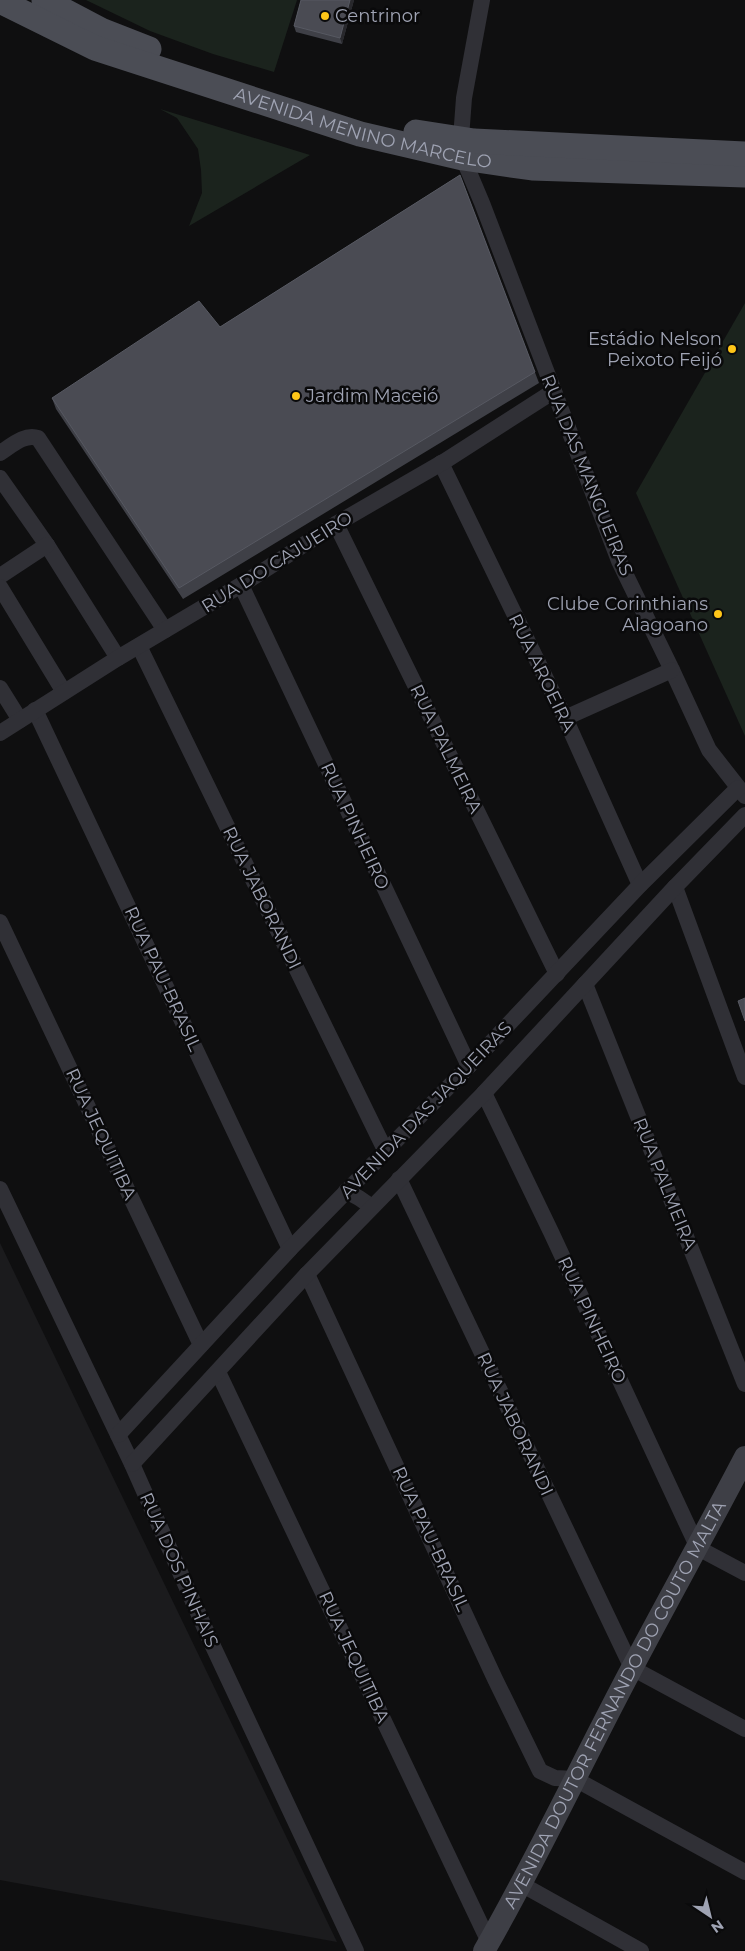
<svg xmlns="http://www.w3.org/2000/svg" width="745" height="1951" viewBox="0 0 745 1951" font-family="Montserrat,sans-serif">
<rect width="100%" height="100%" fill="#0f0f10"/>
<path fill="#1b1b1d" d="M 0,1243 L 337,1942 L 0,1880 Z"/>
<g fill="#1b231d">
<path d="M 86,0 L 297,0 L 274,72 L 213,54 L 150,31 Z"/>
<path d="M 160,109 L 310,155 L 189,226 L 202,193 L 201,170 L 198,149 L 177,118 Z"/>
<path d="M 745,303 L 745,736 L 636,493 Z"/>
</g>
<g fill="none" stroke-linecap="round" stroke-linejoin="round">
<g stroke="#303036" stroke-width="16">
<path d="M 482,0 L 464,98 L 461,138 L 463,158 L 482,203 L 619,561 L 672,670 L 709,750 L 745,796"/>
<path d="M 0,453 C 11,446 25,433 38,438 L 165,630"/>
<path d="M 441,463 L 565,718 L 640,885"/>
<path d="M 0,478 L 47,545 L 118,658"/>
<path d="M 336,524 L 557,974"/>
<path d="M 0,576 L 47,545"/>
<path d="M 241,585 L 469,1066"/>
<path d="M 0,587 L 64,692"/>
<path d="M 139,646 L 385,1150"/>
<path d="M 0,688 L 20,720"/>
<path d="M 35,710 L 290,1249"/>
<path d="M 565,718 L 672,670"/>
<path d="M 0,733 L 118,658 L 241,585 L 336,524 L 445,461 L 554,391"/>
<path d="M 675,887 L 745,1077"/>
<path d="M 0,922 L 201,1345"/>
<path d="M 585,984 L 745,1384"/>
<path d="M 484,1093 L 551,1232 L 698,1548 L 745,1573"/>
<path d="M 399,1179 L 632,1668 L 745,1729"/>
<path d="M 0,1189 L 132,1464 L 211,1642 L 356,1951"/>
<path d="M 346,1191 L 359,1198 L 372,1207"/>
<path d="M 307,1274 L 495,1679 L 540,1771 L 555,1778 L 575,1779 L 745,1872"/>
<path d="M 218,1372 L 489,1942"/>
<path d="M 118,1435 L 290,1249 L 469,1066 L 640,885 L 738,788"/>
<path d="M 132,1464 L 307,1274 L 484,1093 L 675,887 L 745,815"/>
<path d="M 521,1884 L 641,1951"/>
</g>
<path stroke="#3e3f46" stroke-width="22" id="s1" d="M 484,1951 C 537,1859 582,1762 632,1668 C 669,1598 708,1528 745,1457"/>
<g stroke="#4b4d55" stroke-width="25">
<path d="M 44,0 L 103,31 L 149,49"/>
<path id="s2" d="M 0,1 L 95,48 L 360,134 L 463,158 L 532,168 L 745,175"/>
<path d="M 416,132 L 474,141 L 745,154"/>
</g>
</g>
<g fill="#3f4047">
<path d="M 301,0 L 354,0 L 342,44 L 296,32 L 294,26 Z"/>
<path d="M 460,175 L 539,383 L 183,599 L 56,409 L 52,398 L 220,327 Z"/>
</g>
<path fill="#28282c" d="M 350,0 L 354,0 L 342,44 L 340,38 Z"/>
<g fill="#4a4b53" stroke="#575962">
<path d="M 301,0 L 350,0 L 340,38 L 294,26 Z"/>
<path d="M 460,175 L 535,372 L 179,588 L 52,398 L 199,301 L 220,327 Z"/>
<path d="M 745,998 L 745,1021 L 738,1001 Z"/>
</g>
<g fill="#ffc618" stroke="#0a0a0b" stroke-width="2">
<circle cx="325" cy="16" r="5"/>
<circle cx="732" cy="349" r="5"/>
<circle cx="296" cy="396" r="5"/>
<circle cx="718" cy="614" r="5"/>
</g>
<g text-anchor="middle" stroke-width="5" stroke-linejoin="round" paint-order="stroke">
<g font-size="18" fill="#9fa3b3" stroke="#0a0a0b" text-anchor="start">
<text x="335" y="22">Centrinor</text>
<text x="722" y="345" text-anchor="end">Estádio Nelson<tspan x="722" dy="21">Peixoto Feijó</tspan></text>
<text x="306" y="402">Jardim Maceió</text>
<text x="708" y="610" text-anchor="end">Clube Corinthians<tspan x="708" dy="21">Alagoano</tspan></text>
</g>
<g font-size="18" fill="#9fa3b3" stroke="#0a0a0b">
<text dy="6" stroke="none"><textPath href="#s2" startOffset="386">AVENIDA MENINO MARCELO</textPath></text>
<text transform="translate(587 475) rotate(68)" y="6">RUA DAS MANGUEIRAS</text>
<text transform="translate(277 562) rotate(-32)" y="6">RUA DO CAJUEIRO</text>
<text transform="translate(542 673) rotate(64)" y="6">RUA AROEIRA</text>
<text transform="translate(446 749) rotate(64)" y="6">RUA PALMEIRA</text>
<text transform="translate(355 826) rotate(65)" y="6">RUA PINHEIRO</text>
<text transform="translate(262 898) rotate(64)" y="6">RUA JABORANDI</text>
<text transform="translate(163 979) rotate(65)" y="6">RUA PAU-BRASIL</text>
<text transform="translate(426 1110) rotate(-46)" y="6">AVENIDA DAS JAQUEIRAS</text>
<text transform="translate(101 1134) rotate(65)" y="6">RUA JEQUITIBA</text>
<text transform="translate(665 1184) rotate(68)" y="6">RUA PALMEIRA</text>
<text transform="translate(592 1320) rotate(65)" y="6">RUA PINHEIRO</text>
<text transform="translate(515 1424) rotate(65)" y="6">RUA JABORANDI</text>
<text transform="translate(431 1539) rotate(65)" y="6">RUA PAU-BRASIL</text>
<text transform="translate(179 1570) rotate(66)" y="6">RUA DOS PINHAIS</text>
<text transform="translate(354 1657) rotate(65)" y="6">RUA JEQUITIBA</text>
<text dy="6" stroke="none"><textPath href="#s1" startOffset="279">AVENIDA DOUTOR FERNANDO DO COUTO MALTA</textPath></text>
</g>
</g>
<g transform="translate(710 1916) rotate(145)" stroke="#0a0a0b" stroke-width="4" paint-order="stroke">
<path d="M0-4L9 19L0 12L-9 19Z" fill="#9fa3b3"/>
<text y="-8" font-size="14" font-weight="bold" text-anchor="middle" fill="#9fa3b3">N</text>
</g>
</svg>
